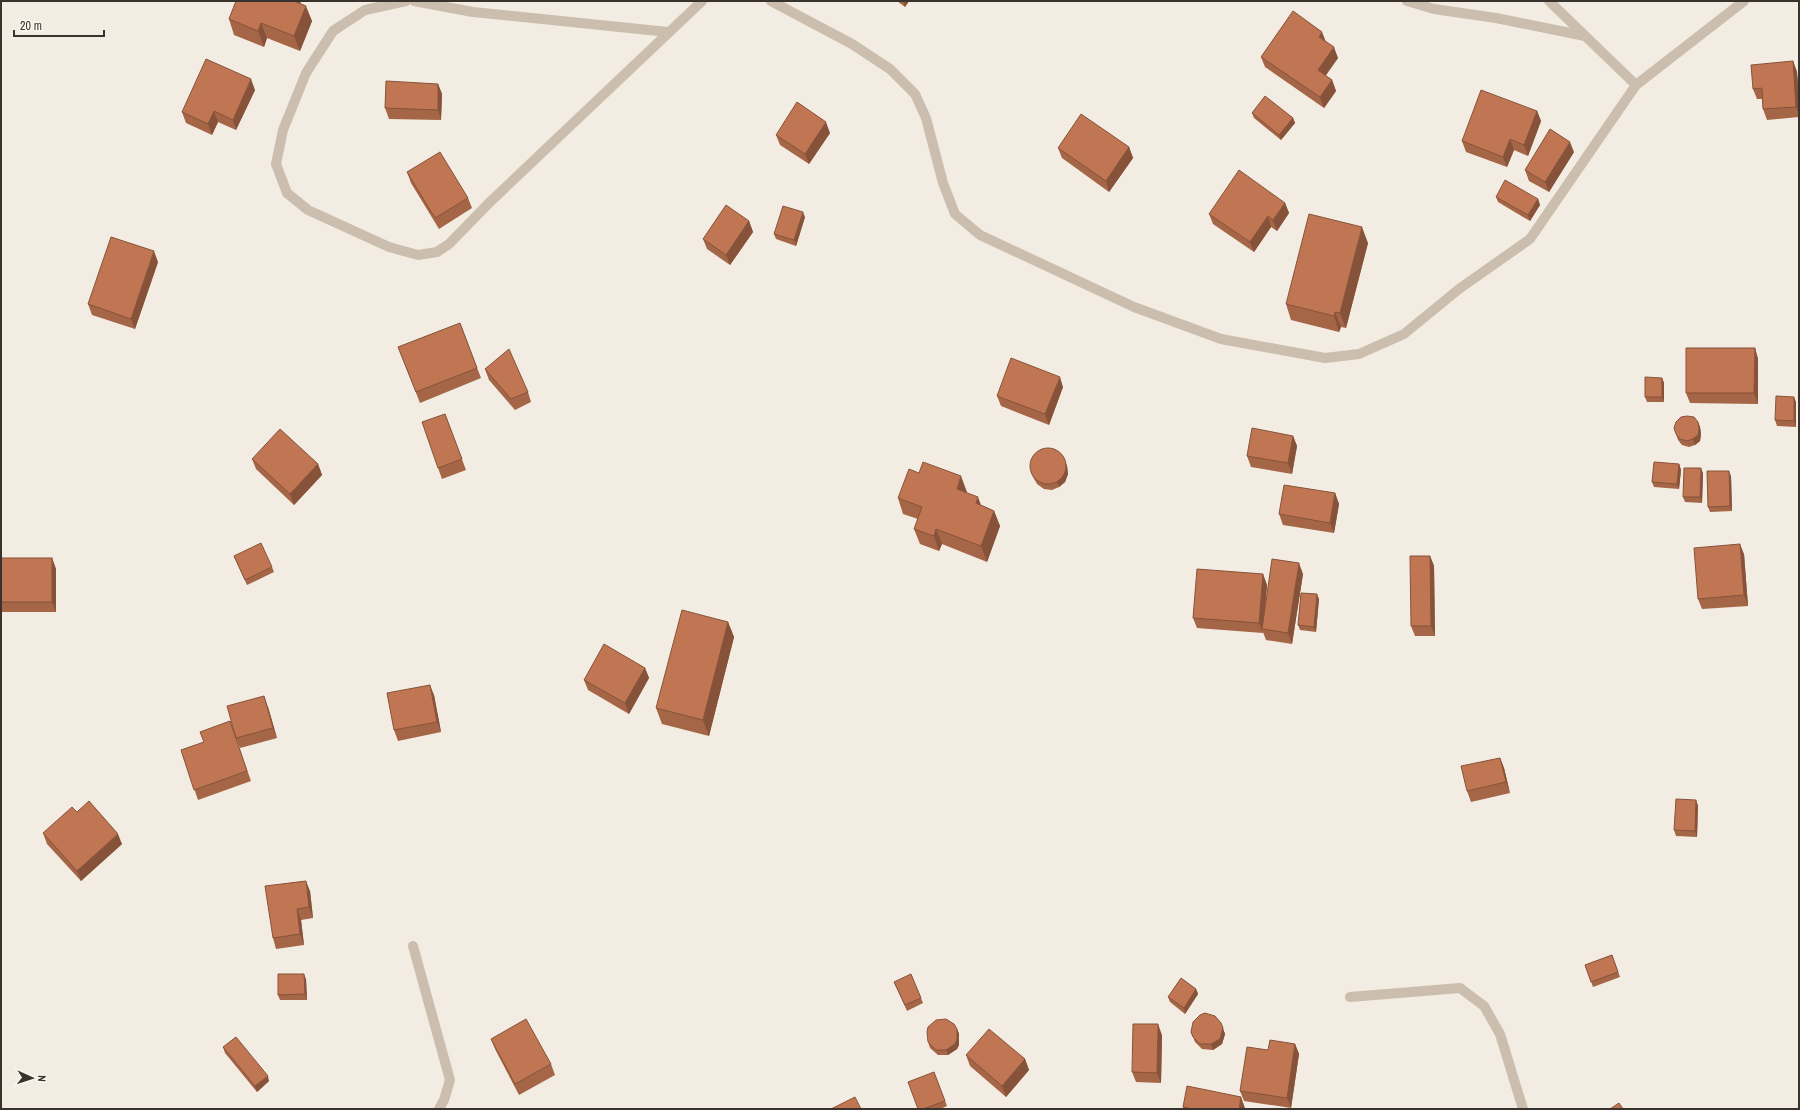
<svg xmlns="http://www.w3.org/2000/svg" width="1800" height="1110" viewBox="0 0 1800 1110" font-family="'Archivo Narrow',sans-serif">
<rect width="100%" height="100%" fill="#f3ece2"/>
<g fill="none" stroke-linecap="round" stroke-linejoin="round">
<g stroke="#cbbeae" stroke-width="10">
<path d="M 406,1 L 365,10 L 333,31 L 306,73 L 283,130 L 276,164 L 287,193 L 308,210 L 389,247 L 418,255 L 437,252 L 449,244 L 489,203 L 702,1"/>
<path d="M 414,1 L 473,12 L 668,32"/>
<path d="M 771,1 L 852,44 L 890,69 L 915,94 L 926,118 L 943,183 L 955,214 L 980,235 L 1134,307 L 1221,339 L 1325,358 L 1359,354 L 1404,334 L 1459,289 L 1530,239 L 1636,85 L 1744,1"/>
<path d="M 1407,1 L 1434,9 L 1496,18 L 1585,36"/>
<path d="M 1549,1 L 1636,85"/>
<path d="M 413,946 L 450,1080 L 444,1100 L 439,1109"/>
<path d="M 1350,997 L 1460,988 L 1484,1006 L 1500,1034 L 1523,1109"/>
</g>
</g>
<g fill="#a56547">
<path d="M 236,1 L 301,1 L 300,3 L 312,21 L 300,51 L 267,38 L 264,47 L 234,35 L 229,19 Z"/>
<path d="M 897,1 L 909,1 L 905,7 Z"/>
<path d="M 1326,41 L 1338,58 L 1325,76 L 1332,80 L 1336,91 L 1324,108 L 1265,67 L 1261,57 Z"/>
<path d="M 1793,61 L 1797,72 L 1799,97 L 1799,117 L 1767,120 L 1763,109 L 1762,99 L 1757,99 L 1753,89 Z"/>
<path d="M 438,84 L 442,94 L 441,120 L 389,119 L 385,108 Z"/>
<path d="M 255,90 L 236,130 L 218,122 L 212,135 L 186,123 L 182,112 Z"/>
<path d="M 1537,111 L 1541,121 L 1528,156 L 1514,150 L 1507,167 L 1466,152 L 1462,141 Z"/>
<path d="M 1252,113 L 1293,118 L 1295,123 L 1281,140 L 1254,118 Z"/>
<path d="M 830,133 L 809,164 L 780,145 L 776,135 Z"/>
<path d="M 1129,147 L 1133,158 L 1109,192 L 1062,158 L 1058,148 Z"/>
<path d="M 1574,152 L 1549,192 L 1529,181 L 1525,170 Z"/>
<path d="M 407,172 L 468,198 L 472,208 L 439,229 L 411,183 Z"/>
<path d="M 1496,197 L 1538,199 L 1540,205 L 1530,221 L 1498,202 Z"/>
<path d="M 1285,203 L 1289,213 L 1277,231 L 1271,227 L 1254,252 L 1213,224 L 1209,214 Z"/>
<path d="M 805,217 L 796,246 L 776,239 L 774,234 Z"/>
<path d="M 749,221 L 753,232 L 730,265 L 707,249 L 703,239 Z"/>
<path d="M 1368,243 L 1346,328 L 1341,327 L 1339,332 L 1291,320 L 1286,304 Z"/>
<path d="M 158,262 L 135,329 L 92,315 L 88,304 Z"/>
<path d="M 460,323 L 481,378 L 420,403 L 398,347 Z"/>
<path d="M 1755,348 L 1758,359 L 1758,404 L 1690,403 L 1686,393 Z"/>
<path d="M 485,369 L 528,392 L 531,402 L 515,410 L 489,380 Z"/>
<path d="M 1662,378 L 1664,383 L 1664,402 L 1647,402 L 1645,397 Z"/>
<path d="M 1063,387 L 1049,425 L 1001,406 L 997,396 Z"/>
<path d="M 1796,402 L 1796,427 L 1777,426 L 1775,420 Z"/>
<path d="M 445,414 L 466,470 L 442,479 L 438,468 Z"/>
<path d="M 1698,422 L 1700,427 L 1701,434 L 1700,441 L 1695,445 L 1689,447 L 1682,445 L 1678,440 L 1676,434 Z"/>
<path d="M 1293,436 L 1297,446 L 1292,474 L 1251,467 L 1247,456 Z"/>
<path d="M 252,459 L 318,464 L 322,475 L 294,505 L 256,469 Z"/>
<path d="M 1065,461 L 1067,466 L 1068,474 L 1065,482 L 1059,487 L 1052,490 L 1044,489 L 1037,484 L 1033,477 L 1031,472 Z"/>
<path d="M 1679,464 L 1681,470 L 1679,489 L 1654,487 L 1652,482 Z"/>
<path d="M 1703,473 L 1702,503 L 1685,502 L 1683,497 Z"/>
<path d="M 1731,476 L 1732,511 L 1710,512 L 1708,507 Z"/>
<path d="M 967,492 L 967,493 L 981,505 L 994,511 L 1000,526 L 987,562 L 942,544 L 939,551 L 920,544 L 914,529 L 918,519 L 903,514 L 898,498 Z"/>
<path d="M 1335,493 L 1339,504 L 1334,533 L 1283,525 L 1279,514 Z"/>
<path d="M 1744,554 L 1748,606 L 1702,609 L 1698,599 Z"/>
<path d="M 234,556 L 272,567 L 274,572 L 247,585 Z"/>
<path d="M 1430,556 L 1434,566 L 1435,636 L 1415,636 L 1411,626 Z"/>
<path d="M 1,558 L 52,558 L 56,569 L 56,612 L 1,612 Z"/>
<path d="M 1263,574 L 1267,585 L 1265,610 L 1303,574 L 1292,644 L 1266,640 L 1263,632 L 1263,633 L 1197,628 L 1193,618 Z"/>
<path d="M 1319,599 L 1316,632 L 1300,630 L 1298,625 Z"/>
<path d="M 728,622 L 734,637 L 709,736 L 662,724 L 656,708 Z"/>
<path d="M 645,668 L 649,678 L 629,714 L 588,690 L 584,680 Z"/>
<path d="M 434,695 L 441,732 L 398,741 L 394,730 Z"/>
<path d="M 268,707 L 277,738 L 240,748 L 236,738 Z"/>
<path d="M 230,721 L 251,781 L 198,800 L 181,750 L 204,742 Z"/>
<path d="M 1500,758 L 1504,768 L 1510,793 L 1471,802 L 1467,791 Z"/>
<path d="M 1696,800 L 1698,806 L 1697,837 L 1676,836 L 1674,830 Z"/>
<path d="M 77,812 L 122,844 L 81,881 L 47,844 L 43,833 Z"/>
<path d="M 310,891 L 313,918 L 301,920 L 304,945 L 276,949 L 273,938 Z"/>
<path d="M 1612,955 L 1620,977 L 1593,987 L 1585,965 Z"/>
<path d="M 306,979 L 307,1000 L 280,1000 L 278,995 Z"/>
<path d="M 894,982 L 921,998 L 923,1003 L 907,1011 Z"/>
<path d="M 1196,989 L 1198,994 L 1185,1014 L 1170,1002 L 1168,997 Z"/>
<path d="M 957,1029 L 959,1034 L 959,1045 L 957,1049 L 948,1055 L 938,1055 L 930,1048 L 928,1042 Z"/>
<path d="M 1223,1029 L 1225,1034 L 1222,1044 L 1213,1050 L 1202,1049 L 1195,1042 L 1191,1032 Z"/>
<path d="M 1162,1035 L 1161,1083 L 1136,1082 L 1132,1072 Z"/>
<path d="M 491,1039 L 551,1064 L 555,1075 L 519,1095 L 495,1049 Z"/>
<path d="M 1295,1044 L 1299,1054 L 1291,1108 L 1244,1101 L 1240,1091 L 1268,1050 Z"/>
<path d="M 223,1047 L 269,1081 L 257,1092 L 225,1053 Z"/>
<path d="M 966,1055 L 1025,1059 L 1029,1070 L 1006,1097 L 970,1066 Z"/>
<path d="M 934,1072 L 947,1106 L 940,1109 L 918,1109 Z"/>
<path d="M 1183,1107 L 1245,1108 L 1245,1109 L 1184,1109 Z"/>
</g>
<g fill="#86533a">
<path d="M 290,1 L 301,1 L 295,14 Z"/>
<path d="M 903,1 L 909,1 L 905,7 Z"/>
<path d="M 306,6 L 312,21 L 300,51 L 294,36 Z"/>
<path d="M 261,23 L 267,38 L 264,47 L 258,31 Z"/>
<path d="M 1322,32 L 1326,42 L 1319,37 Z"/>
<path d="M 1334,47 L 1338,58 L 1322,81 L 1318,70 Z"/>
<path d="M 1793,61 L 1797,72 L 1799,97 L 1799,114 L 1796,107 Z"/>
<path d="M 251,79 L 255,90 L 236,130 L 233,120 Z"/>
<path d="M 1332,80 L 1336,91 L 1324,108 L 1320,97 Z"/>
<path d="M 438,84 L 442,94 L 441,120 L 438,110 Z"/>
<path d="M 214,111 L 218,122 L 212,135 L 208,124 Z"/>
<path d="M 1537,111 L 1541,121 L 1528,156 L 1524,145 Z"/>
<path d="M 1293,118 L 1295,123 L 1281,140 L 1279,135 Z"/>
<path d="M 826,122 L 830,133 L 809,164 L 805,154 Z"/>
<path d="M 1510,139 L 1514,150 L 1507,167 L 1503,157 Z"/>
<path d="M 1570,142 L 1574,152 L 1549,192 L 1545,182 Z"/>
<path d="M 1129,147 L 1133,158 L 1109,192 L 1106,181 Z"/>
<path d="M 1538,199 L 1540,205 L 1530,221 L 1528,215 Z"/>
<path d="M 1285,203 L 1289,213 L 1277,231 L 1273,220 Z"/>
<path d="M 803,212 L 805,217 L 796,246 L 794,240 Z"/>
<path d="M 1268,216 L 1271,227 L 1254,252 L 1250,242 Z"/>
<path d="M 749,221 L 753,232 L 730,265 L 726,255 Z"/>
<path d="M 1362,227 L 1368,243 L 1346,328 L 1340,313 Z"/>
<path d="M 154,251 L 158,262 L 135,329 L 131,319 Z"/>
<path d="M 1335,312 L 1341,327 L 1339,332 L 1334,316 Z"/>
<path d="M 1755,348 L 1758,359 L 1758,404 L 1754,393 Z"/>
<path d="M 1060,377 L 1063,387 L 1049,425 L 1045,414 Z"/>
<path d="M 1662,378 L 1664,383 L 1664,402 L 1662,397 Z"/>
<path d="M 1794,397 L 1796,402 L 1796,427 L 1794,421 Z"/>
<path d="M 1698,422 L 1700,427 L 1701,434 L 1700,441 L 1695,445 L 1693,439 Z"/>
<path d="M 1293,436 L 1297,446 L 1292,474 L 1288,463 Z"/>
<path d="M 1065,461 L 1067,466 L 1068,474 L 1065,482 L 1059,487 L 1057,482 Z"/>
<path d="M 318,464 L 322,475 L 294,505 L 290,494 Z"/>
<path d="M 1679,464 L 1681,470 L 1679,489 L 1677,484 Z"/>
<path d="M 1701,468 L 1703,473 L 1702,503 L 1700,497 Z"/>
<path d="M 1729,471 L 1731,476 L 1732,511 L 1730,506 Z"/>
<path d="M 961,476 L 967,492 L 962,504 L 957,489 Z"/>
<path d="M 1335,493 L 1339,504 L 1334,533 L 1330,523 Z"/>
<path d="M 978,497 L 984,513 L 976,503 Z"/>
<path d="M 994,511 L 1000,526 L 987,562 L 981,546 Z"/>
<path d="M 936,529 L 942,544 L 939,551 L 934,536 Z"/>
<path d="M 1740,544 L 1744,554 L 1748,606 L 1744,595 Z"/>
<path d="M 1430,556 L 1434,566 L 1435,636 L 1431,626 Z"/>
<path d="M 52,558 L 56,569 L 56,612 L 52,602 Z"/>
<path d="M 1299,563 L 1303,574 L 1292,644 L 1288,633 Z"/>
<path d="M 1263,574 L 1267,585 L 1263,629 L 1262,629 L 1263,633 L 1259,623 Z"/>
<path d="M 1317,594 L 1319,599 L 1316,632 L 1314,627 Z"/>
<path d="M 728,622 L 734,637 L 709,736 L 703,720 Z"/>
<path d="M 645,668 L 649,678 L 629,714 L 625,703 Z"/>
<path d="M 430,685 L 434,695 L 441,732 L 437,722 Z"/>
<path d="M 264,696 L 268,707 L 277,738 L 273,728 Z"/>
<path d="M 1500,758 L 1504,768 L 1510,793 L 1506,782 Z"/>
<path d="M 1696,800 L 1698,806 L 1697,837 L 1695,831 Z"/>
<path d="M 118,834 L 122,844 L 81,881 L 77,871 Z"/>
<path d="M 306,881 L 310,891 L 313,918 L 309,907 Z"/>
<path d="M 297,909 L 301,920 L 304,945 L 300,934 Z"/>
<path d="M 304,974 L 306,979 L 307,1000 L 305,994 Z"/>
<path d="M 1196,989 L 1198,994 L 1185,1014 L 1184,1008 Z"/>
<path d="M 1221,1023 L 1225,1034 L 1222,1044 L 1213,1050 L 1211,1044 Z"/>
<path d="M 1158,1024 L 1162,1035 L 1161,1083 L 1157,1073 Z"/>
<path d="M 957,1029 L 959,1034 L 959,1045 L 957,1049 L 948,1055 L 946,1050 Z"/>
<path d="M 1295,1044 L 1299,1054 L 1291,1108 L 1287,1098 Z"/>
<path d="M 1025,1059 L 1029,1070 L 1006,1097 L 1002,1086 Z"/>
<path d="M 268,1076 L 269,1081 L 257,1092 L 255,1086 Z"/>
<path d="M 1241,1097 L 1245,1108 L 1245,1109 L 1239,1109 Z"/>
</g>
<g fill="#c07653" stroke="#86533a">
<path d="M 236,1 L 294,1 L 306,6 L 294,36 L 261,23 L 258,31 L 229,19 Z"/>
<path d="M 1293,11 L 1322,32 L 1319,37 L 1334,47 L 1318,70 L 1332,80 L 1320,97 L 1261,57 Z"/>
<path d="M 206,59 L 251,79 L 233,120 L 214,111 L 208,124 L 182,112 Z"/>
<path d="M 1793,61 L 1796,107 L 1763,109 L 1762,88 L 1753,89 L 1751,65 Z"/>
<path d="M 386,81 L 438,84 L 438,110 L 385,108 Z"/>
<path d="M 1481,90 L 1537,111 L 1524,145 L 1510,139 L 1503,157 L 1462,141 Z"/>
<path d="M 1265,96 L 1293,118 L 1279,135 L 1252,113 Z"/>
<path d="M 797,102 L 826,122 L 805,154 L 776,135 Z"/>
<path d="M 1081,114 L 1129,147 L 1106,181 L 1058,148 Z"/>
<path d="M 1550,129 L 1570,142 L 1545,182 L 1525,170 Z"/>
<path d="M 440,152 L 468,198 L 435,218 L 407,172 Z"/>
<path d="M 1239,170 L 1285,203 L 1273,220 L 1268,216 L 1250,242 L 1209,214 Z"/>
<path d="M 1505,180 L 1538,199 L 1528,215 L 1496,197 Z"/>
<path d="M 726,205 L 749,221 L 726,255 L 703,239 Z"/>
<path d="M 783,206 L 803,212 L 794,240 L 774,234 Z"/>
<path d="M 1309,214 L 1362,227 L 1340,313 L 1335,312 L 1334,316 L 1286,304 Z"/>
<path d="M 111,237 L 154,251 L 131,319 L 88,304 Z"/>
<path d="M 460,323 L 477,368 L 416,392 L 398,347 Z"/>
<path d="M 1686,348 L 1755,348 L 1754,393 L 1686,393 Z"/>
<path d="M 509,349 L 528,392 L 511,399 L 485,369 Z"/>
<path d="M 1011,358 L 1060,377 L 1045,414 L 997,396 Z"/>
<path d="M 1645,377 L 1662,378 L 1662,397 L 1645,397 Z"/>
<path d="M 1776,396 L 1794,397 L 1794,421 L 1775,420 Z"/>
<path d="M 445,414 L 462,459 L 438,468 L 422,422 Z"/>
<path d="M 1687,416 L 1694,417 L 1698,422 L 1699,428 L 1698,435 L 1693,439 L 1687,441 L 1680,439 L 1676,434 L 1674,428 L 1676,422 L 1681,417 Z"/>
<path d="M 1252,428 L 1293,436 L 1288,463 L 1247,456 Z"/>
<path d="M 280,429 L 318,464 L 290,494 L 252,459 Z"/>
<circle cx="1048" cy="466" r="18"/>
<path d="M 923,462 L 961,476 L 957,489 L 978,497 L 976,503 L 994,511 L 981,546 L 936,529 L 934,536 L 914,529 L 922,507 L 898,498 L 909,469 L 919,473 Z"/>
<path d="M 1654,462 L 1679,464 L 1677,484 L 1652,482 Z"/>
<path d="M 1684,468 L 1701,468 L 1700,497 L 1683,497 Z"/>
<path d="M 1707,471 L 1729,471 L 1730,506 L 1708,507 Z"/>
<path d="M 1284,485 L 1335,493 L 1330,523 L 1279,514 Z"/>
<path d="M 261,543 L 272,567 L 245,580 L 234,556 Z"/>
<path d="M 1740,544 L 1744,595 L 1698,599 L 1694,548 Z"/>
<path d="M 1410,556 L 1430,556 L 1431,626 L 1411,626 Z"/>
<rect x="1" y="558" width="51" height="44"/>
<path d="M 1272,559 L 1299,563 L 1288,633 L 1262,629 Z"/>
<path d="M 1197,569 L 1263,574 L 1259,623 L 1193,618 Z"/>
<path d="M 1301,593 L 1317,594 L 1314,627 L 1298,625 Z"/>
<path d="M 682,610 L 728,622 L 703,720 L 656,708 Z"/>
<path d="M 604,644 L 645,668 L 625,703 L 584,680 Z"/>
<path d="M 430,685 L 437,722 L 394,730 L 387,693 Z"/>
<path d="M 264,696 L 273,728 L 236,738 L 227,706 Z"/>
<path d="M 230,721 L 247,771 L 194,790 L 181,750 L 204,742 L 200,732 Z"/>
<path d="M 1500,758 L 1506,782 L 1467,791 L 1461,766 Z"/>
<path d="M 1676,799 L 1696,800 L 1695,831 L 1674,830 Z"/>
<path d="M 89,801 L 118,834 L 77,871 L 43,833 L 72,807 L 77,812 Z"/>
<path d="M 306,881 L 309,907 L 297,909 L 300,934 L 273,938 L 265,886 Z"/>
<path d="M 1612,955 L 1618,972 L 1591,982 L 1585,965 Z"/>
<path d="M 278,974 L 304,974 L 305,994 L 278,995 Z"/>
<path d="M 911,974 L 921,998 L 905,1005 L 894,982 Z"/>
<path d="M 1181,978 L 1196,989 L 1184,1008 L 1168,997 Z"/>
<path d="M 1205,1013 L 1215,1016 L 1221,1023 L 1223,1028 L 1220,1039 L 1211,1044 L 1200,1044 L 1193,1037 L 1191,1032 L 1193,1022 L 1200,1015 Z"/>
<path d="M 526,1019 L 551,1064 L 515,1084 L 491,1039 Z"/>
<path d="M 946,1019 L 954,1024 L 957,1029 L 957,1039 L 955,1044 L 946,1050 L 936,1050 L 928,1042 L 927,1032 L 928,1027 L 936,1020 Z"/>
<path d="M 1133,1024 L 1158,1024 L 1157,1073 L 1132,1072 Z"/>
<path d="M 989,1029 L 1025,1059 L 1002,1086 L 966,1055 Z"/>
<path d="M 236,1037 L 268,1076 L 255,1086 L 223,1047 Z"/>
<path d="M 1270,1040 L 1295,1044 L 1287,1098 L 1240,1091 L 1247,1047 L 1268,1050 Z"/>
<path d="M 934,1072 L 945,1101 L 923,1109 L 918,1109 L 908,1082 Z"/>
<path d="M 1187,1086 L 1241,1097 L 1239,1109 L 1193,1109 L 1183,1107 Z"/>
<path d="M 855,1097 L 861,1109 L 831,1109 Z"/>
<path d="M 1619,1103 L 1623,1109 L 1610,1109 Z"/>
</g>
<rect width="1800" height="1110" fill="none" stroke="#3a322c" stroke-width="4"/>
<g transform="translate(32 1078) rotate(93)" stroke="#faf6ef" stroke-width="3" paint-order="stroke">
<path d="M0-3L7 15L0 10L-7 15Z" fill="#3a322c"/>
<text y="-6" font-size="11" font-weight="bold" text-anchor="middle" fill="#3a322c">N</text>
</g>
<path d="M14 30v6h90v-6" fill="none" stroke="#3a322c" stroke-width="2"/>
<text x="20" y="30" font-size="12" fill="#3a322c" stroke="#faf6ef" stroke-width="3" paint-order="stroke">20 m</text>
</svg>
